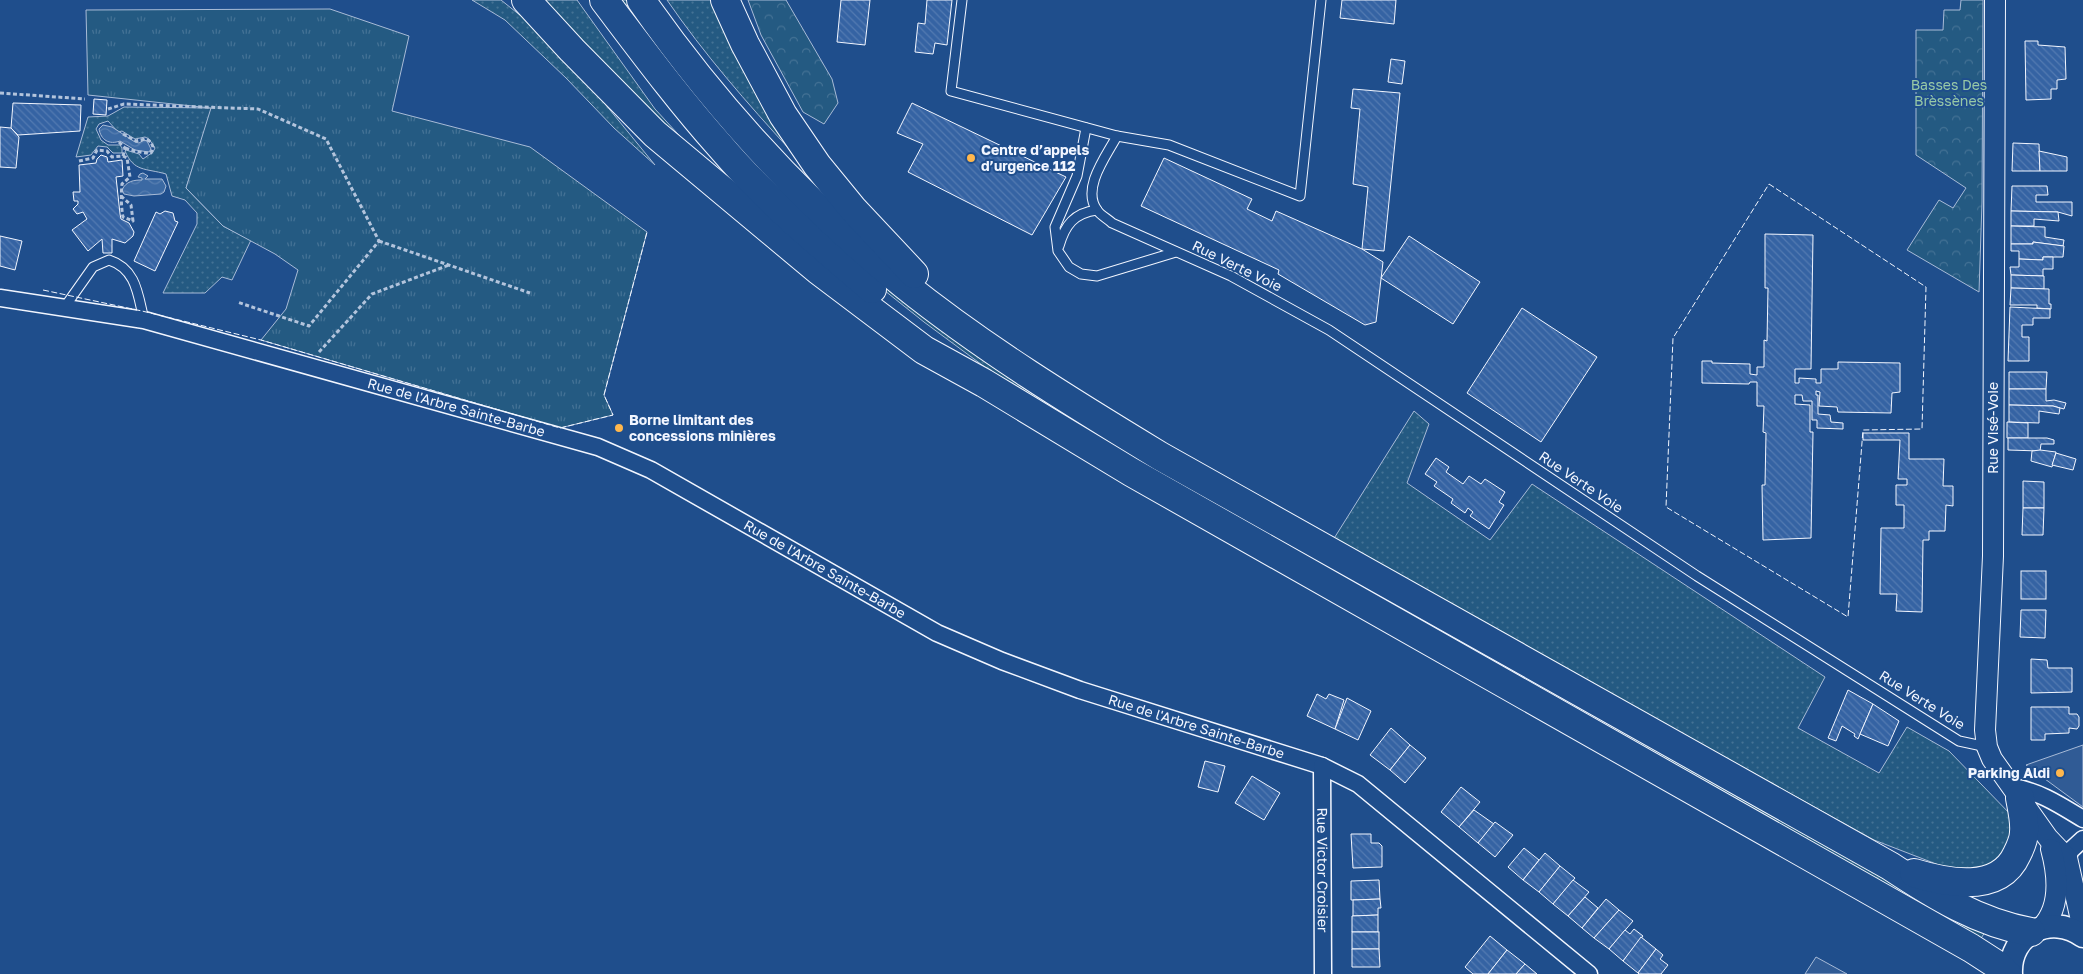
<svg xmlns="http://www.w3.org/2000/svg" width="2083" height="974" viewBox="0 0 2083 974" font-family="'Golos Text',sans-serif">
<defs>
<pattern id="grass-dots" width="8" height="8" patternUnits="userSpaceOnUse" patternTransform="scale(1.25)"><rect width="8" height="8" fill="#245a82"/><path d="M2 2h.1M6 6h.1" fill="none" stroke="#447295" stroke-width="1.8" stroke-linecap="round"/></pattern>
<pattern id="forest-crowns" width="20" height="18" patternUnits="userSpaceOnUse" patternTransform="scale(1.25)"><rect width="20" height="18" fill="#245a82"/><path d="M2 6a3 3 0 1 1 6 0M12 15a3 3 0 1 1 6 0" fill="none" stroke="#447295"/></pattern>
<pattern id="park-tufts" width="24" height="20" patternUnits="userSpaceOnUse" patternTransform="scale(1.25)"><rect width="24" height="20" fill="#245a82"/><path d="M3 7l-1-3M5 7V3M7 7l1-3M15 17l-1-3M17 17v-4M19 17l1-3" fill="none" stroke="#447295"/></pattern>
<pattern id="water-waves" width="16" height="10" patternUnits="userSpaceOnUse" patternTransform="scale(1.25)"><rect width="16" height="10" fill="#3b69a3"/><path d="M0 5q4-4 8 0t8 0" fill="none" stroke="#587fb1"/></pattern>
<pattern id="building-back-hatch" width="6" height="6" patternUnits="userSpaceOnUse" patternTransform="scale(1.25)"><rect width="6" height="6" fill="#3563a3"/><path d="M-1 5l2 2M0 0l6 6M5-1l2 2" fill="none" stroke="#537ab1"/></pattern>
</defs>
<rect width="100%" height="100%" fill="#1f4e8c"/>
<g fill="url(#grass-dots)" stroke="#a8bbd7">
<path d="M 472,0 L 501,0 L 531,24 L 601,99 L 655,165 L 614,128 L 566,78 L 505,20 Z"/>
<path d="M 538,0 L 577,0 L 655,109 L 699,157 L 649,111 Z"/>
<path d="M 615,0 L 628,0 L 930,314 L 1985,932 L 1980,940 L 1152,471 L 997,376 L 924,322 L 850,263 L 785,204 Z"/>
<path d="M 667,0 L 713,0 L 752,86 L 791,151 C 747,103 704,54 667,0 Z"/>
<path d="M 124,107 L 212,108 L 186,188 L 223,226 L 251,240 L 232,280 L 222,277 L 205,293 L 163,293 L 197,224 L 197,213 L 185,200 L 172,196 L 166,174 C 145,168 134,172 125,151 L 126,150 L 139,154 L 143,159 L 153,152 L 155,148 L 149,139 L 145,137 L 135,139 L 122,131 L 118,132 L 108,121 L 99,124 L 96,129 L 101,140 L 108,145 L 120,145 L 122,148 L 122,153 L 113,153 L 107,147 L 98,146 L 91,155 L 76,157 L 88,117 L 108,116 Z"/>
<path d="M 1414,411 L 1429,424 L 1407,483 L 1490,540 L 1532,484 L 1825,677 L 1798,728 L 1879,773 L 1907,727 L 1949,751 L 2014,818 L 2003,862 L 1957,872 L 1874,840 L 1333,540 Z"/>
</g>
<g fill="url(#forest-crowns)" stroke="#a8bbd7">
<path d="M 748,0 L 786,0 L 832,79 L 838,103 L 824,124 L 803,112 L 761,35 Z"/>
<path d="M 1961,0 L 1983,0 L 1982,202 L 1979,292 L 1907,250 L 1939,200 L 1953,208 L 1966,188 L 1916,155 L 1916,30 L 1943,30 L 1944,10 L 1960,10 Z"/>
</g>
<path fill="url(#park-tufts)" stroke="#a8bbd7" d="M 330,9 L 409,36 L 392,111 L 530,147 L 647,232 L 604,395 L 613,415 L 560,428 L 261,340 L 286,309 L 298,270 L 275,254 L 223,226 L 186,188 L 211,108 L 88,95 L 86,10 Z"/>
<g fill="#305b95" stroke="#a8bbd7">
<path d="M 2083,745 L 2083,807 L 2026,765 Z"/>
<path d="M 1816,957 L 1847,974 L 1805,974 Z"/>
</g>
<g fill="url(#water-waves)" stroke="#a8bbd7">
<path d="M 103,125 L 112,127 L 135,142 L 139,143 L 144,140 L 147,141 L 151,149 L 149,152 L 135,150 L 120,141 C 109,145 101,140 99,129 Z"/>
<path d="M 143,173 L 148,176 L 145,179 L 162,179 L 166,186 L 164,192 L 161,194 L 134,196 L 124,194 L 122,190 C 126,181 134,180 142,180 L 142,178 L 138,177 L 140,174 Z"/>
</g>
<g fill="url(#building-back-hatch)" stroke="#f2f6ff">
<path d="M 841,0 L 870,0 L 865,45 L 837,42 Z"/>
<path d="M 927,0 L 952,0 L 947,45 L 935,43 L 933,54 L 915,52 L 918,23 L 925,24 Z"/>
<path d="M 1342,0 L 1396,0 L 1394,24 L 1340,18 Z"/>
<path d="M 2025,41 L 2038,41 L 2038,45 L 2065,47 L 2066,79 L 2057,80 L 2057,89 L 2051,89 L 2051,99 L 2026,100 Z"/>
<path d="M 1391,59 L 1405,61 L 1402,84 L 1388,82 Z"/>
<path d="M 1353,89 L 1400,93 L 1384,251 L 1362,249 L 1368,187 L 1353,184 L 1360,109 L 1351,108 Z"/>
<path d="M 94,99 L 107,100 L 106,115 L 93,114 Z"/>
<path d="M 13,103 L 81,105 L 80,131 L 18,135 L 11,128 Z"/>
<path d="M 912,103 L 1066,177 L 1032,235 L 908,172 L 923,144 L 897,133 Z"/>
<path d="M 0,127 L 11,128 L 19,137 L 16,168 L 0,167 Z"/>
<path d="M 2013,143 L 2039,144 L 2040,171 L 2012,171 Z"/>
<path d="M 2039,151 L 2067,157 L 2067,171 L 2040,171 Z"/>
<path d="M 101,155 L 107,157 L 108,162 L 122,160 L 123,176 L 116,177 L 120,214 L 121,219 L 129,223 L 134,232 L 133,236 L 125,243 L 112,239 L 112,253 L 103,253 L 102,239 L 88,251 L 72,230 L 87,219 L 83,212 L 77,214 L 73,209 L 78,204 L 78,201 L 74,201 L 73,192 L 80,192 L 79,165 L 96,163 L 97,159 Z"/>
<path d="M 1164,158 L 1252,199 L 1247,209 L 1272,221 L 1276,211 L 1362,249 L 1383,262 L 1376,322 L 1365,325 L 1278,274 L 1279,270 L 1141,206 Z"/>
<path d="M 2012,186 L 2047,186 L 2048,195 L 2036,195 L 2036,202 L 2072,202 L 2072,216 L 2058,212 L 2011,211 Z"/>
<path d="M 165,211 L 173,213 L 175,221 L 178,222 L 155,271 L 134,261 L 156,212 L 160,214 Z"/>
<path d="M 2011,211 L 2058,212 L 2059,221 L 2034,219 L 2034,226 L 2011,226 Z"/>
<path d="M 2011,226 L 2045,227 L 2045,237 L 2064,240 L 2063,246 L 2033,242 L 2033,244 L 2011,244 Z"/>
<path d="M 1765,234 L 1813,235 L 1811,369 L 1795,369 L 1795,383 L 1799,383 L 1799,378 L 1816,379 L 1816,383 L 1821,383 L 1821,369 L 1838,369 L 1838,362 L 1900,363 L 1900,392 L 1892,393 L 1891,413 L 1838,412 L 1837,407 L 1819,406 L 1820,392 L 1816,391 L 1816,395 L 1818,395 L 1818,414 L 1830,415 L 1831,422 L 1843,423 L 1843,429 L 1817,428 L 1817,420 L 1812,420 L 1812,401 L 1803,401 L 1802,395 L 1795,395 L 1795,404 L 1810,405 L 1810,432 L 1813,432 L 1811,538 L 1763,540 L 1762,485 L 1765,485 L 1766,433 L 1763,432 L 1764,406 L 1757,406 L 1757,382 L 1750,382 L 1749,384 L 1702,383 L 1702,361 L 1712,361 L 1712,363 L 1750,364 L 1750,374 L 1757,375 L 1757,367 L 1764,367 L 1764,340 L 1767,341 L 1768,288 L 1765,288 Z"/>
<path d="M 0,236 L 22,241 L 15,270 L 0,266 Z"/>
<path d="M 1409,236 L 1480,282 L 1453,324 L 1381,278 Z"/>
<path d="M 2033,242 L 2064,246 L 2063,257 L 2043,257 L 2043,260 L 2019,259 L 2019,251 L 2011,251 L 2011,244 L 2033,244 Z"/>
<path d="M 2043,257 L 2053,257 L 2053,269 L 2043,269 L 2043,276 L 2011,275 L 2010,267 L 2019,267 L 2019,259 L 2043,260 Z"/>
<path d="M 2011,275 L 2044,276 L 2044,289 L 2011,288 Z"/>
<path d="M 2011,288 L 2049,289 L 2049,304 L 2051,304 L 2051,309 L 2037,308 L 2037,305 L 2010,305 Z"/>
<path d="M 2010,307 L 2050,309 L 2050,318 L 2033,318 L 2033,325 L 2022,325 L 2022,337 L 2029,337 L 2029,361 L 2008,361 Z"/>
<path d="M 1522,308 L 1597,357 L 1541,442 L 1467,393 Z"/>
<path d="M 2009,372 L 2047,372 L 2046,389 L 2009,389 Z"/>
<path d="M 2009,389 L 2046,389 L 2046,401 L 2054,400 L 2066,403 L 2064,409 L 2053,406 L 2009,405 Z"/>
<path d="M 2009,405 L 2053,406 L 2060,408 L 2059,414 L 2039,411 L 2039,423 L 2009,422 Z"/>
<path d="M 2007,422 L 2028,423 L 2028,438 L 2007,438 Z"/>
<path d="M 1863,433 L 1909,433 L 1909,459 L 1944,459 L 1943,486 L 1953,486 L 1953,506 L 1946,505 L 1945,531 L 1929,531 L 1929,540 L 1923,540 L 1922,612 L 1896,611 L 1897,594 L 1880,594 L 1881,528 L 1904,528 L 1904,505 L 1896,505 L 1896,485 L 1907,485 L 1907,479 L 1898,479 L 1900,440 L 1863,440 Z"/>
<path d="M 2008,438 L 2047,438 L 2054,440 L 2054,444 L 2041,444 L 2040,451 L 2008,450 Z"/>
<path d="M 2040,450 L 2056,452 L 2052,467 L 2031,461 L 2032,451 Z"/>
<path d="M 2056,453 L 2076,459 L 2073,470 L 2052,465 Z"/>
<path d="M 1436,458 L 1449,467 L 1446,472 L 1463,484 L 1469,476 L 1481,484 L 1485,479 L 1505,492 L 1499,502 L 1504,505 L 1489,529 L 1470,516 L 1473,512 L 1468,508 L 1465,513 L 1451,503 L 1453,499 L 1434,486 L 1437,482 L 1425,474 Z"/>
<path d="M 2023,481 L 2044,482 L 2044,508 L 2023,508 Z"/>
<path d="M 2023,508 L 2044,508 L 2043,535 L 2022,535 Z"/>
<rect x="2021" y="571" width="25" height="28"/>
<path d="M 2021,610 L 2046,610 L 2045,638 L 2020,637 Z"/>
<path d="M 2031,659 L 2047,660 L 2048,668 L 2072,668 L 2072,692 L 2031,693 Z"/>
<path d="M 1848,690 L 1873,704 L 1858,739 L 1854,736 L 1855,734 L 1842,726 L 1836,741 L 1828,738 Z"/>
<path d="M 1317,694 L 1326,699 L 1329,694 L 1344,700 L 1335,729 L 1307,716 Z"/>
<path d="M 1347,698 L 1371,711 L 1358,740 L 1335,729 Z"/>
<path d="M 1873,704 L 1899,721 L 1888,746 L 1860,734 Z"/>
<path d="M 2031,707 L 2069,707 L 2069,714 L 2077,714 L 2079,717 L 2079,726 L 2077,729 L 2069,728 L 2069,733 L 2045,734 L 2045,740 L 2031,740 Z"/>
<path d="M 1391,728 L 1410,745 L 1390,770 L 1370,755 Z"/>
<path d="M 1410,745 L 1426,758 L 1405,783 L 1390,770 Z"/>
<path d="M 1205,761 L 1225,766 L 1218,792 L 1198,787 Z"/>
<path d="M 1252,776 L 1280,793 L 1264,820 L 1235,803 Z"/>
<path d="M 1461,787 L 1480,802 L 1459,827 L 1441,812 Z"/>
<path d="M 1474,810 L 1494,824 L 1478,843 L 1459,827 Z"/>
<path d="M 1495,822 L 1513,835 L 1495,857 L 1478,843 Z"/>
<path d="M 1351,834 L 1371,834 L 1371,843 L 1379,843 L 1382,846 L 1382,867 L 1353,868 Z"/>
<path d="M 1524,848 L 1539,860 L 1523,880 L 1508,867 Z"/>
<path d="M 1545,853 L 1560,866 L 1539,892 L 1523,880 Z"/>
<path d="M 1560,866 L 1575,878 L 1553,904 L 1539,892 Z"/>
<path d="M 1379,880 L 1380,899 L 1351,900 L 1351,881 Z"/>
<path d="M 1573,880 L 1589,892 L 1568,916 L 1553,904 Z"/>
<path d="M 1585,897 L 1598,908 L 1582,928 L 1568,916 Z"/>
<path d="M 1380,899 L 1381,908 L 1378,908 L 1378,915 L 1353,916 L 1353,900 Z"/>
<path d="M 1606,899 L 1619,910 L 1594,938 L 1582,928 Z"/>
<path d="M 1619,910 L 1633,921 L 1609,949 L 1594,938 Z"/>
<path d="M 1378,915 L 1378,932 L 1352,932 L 1352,916 Z"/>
<path d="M 1634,929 L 1643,936 L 1623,961 L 1609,949 L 1625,930 L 1630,934 Z"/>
<rect x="1352" y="932" width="27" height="17"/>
<path d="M 1490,936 L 1507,950 L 1488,974 L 1473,974 L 1465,967 Z"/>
<path d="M 1641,937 L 1656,949 L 1638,973 L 1623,961 Z"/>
<path d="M 1352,949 L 1379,949 L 1380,967 L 1352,967 Z"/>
<path d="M 1656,949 L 1663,955 L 1660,959 L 1668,965 L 1661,974 L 1639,974 L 1638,973 Z"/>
<path d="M 1507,950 L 1525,964 L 1516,974 L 1488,974 Z"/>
<path d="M 1525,964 L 1537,974 L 1516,974 Z"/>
</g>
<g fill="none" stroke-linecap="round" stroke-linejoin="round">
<defs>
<g id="service">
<path d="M 962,0 L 951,91 L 1117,136 L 1169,145 L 1300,196 L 1321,0"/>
<path d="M 1086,128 L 1077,176 L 1055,227 L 1058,251 L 1069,267 L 1081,274 L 1097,276 L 1176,252"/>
<path d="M 1117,136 C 1107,155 1081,188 1097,210 C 1100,215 1108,219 1112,223 L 1231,276 L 1329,330 L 1697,576 L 1959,741 L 1987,747"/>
<path d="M 1059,246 C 1065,225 1074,213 1097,210"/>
<path d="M 64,308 L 93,267 L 109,260 C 137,269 138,296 144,320"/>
</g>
<g id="minor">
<path id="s1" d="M 0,298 L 144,320 L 598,447 L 651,470 L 937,633 L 1002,661 L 1080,690 L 1322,766 L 1358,784 L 1589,974"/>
<path id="s2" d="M 1322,766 L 1323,974"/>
<path d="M 2012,787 C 2039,791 2060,805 2083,819"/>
<path d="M 2067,858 L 2071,850 L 2083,839"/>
</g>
<g id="tertiary">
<path d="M 1995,0 L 1993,556 L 1985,730 L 1987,747 L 1992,759 L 2048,838 L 2067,858 L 2083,929"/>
<path d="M 2041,928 C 2062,907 2058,875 2051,849"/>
</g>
<path id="secondary" d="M 2011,974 C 2009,933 2051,913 2083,936"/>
<g id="motorway">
<path d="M 526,0 L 572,50 L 655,134 L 818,270 L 924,350 L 984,383 L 1131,472 L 1971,948 L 1999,966 L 2007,974"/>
<path d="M 604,0 C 642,50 679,100 720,146 C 765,199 819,244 872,289"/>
<path d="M 641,0 C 715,106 802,201 902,283 C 983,348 1071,402 1160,456 L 1890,866 C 1934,895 1979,923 2031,932"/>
<path d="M 725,0 L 745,44 L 783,115 L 817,165 L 853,209 L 914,274"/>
<path d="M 1914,873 C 1947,883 1999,894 2017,854 C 2020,848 2024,840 2024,832 C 2025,821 2022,809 2020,798"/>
</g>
</defs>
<use href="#service" stroke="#f2f6ff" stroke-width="11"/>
<use href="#minor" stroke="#f2f6ff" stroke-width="19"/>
<use href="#tertiary" stroke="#f2f6ff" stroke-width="22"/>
<use href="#secondary" stroke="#f2f6ff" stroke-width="25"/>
<use href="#motorway" stroke="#f2f6ff" stroke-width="30"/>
<g stroke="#b3c4dc" stroke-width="3" stroke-dasharray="4 2.5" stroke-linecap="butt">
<path d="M 0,93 L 85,99"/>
<path d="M 108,109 L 124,104 L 258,109 L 326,139 L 379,241 L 309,326 L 237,302"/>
<path d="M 123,134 L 136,141 L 146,139 L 151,142 L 153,147 L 151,153 C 141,153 134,151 125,148"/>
<path d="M 119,142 L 125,148 L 123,156"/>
<path d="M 79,161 L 93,158 L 97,150 L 107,151 L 112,157 L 123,156 L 127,158 L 130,177 L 122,184 C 121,195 121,206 123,217 L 133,221 L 131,205 L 121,196"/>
<path d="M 379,241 L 530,293"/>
<path d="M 319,352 L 372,294 L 449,265"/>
</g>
<use href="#service" stroke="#1f4e8c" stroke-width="9"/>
<use href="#minor" stroke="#1f4e8c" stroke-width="16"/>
<use href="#tertiary" stroke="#1f4e8c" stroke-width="20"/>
<use href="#secondary" stroke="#1f4e8c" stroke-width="22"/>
<use href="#motorway" stroke="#1f4e8c" stroke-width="28"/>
<g stroke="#f2f6ff" stroke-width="1" stroke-dasharray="6 2.5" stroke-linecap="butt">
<path d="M 1769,184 L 1926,287 L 1922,429 L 1863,430 L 1848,617 L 1666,507 L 1673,338 Z"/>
<path d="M 43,290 L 142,311 L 261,340 L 560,428 L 613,415 L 604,395 L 647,232"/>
</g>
</g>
<g fill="#ffb74d" stroke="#1f4e8c" stroke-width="2">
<circle cx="971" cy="158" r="5"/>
<circle cx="619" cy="428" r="5"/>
<circle cx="2060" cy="773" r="5"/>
</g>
<g text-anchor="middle" stroke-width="4" stroke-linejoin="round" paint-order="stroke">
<g font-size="14" fill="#97c8a6" stroke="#1f4e8c">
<text x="1949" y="90">Basses Des<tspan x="1949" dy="16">Brèssènes</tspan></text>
</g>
<g font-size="14" font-weight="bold" fill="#f2f6ff" stroke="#1f4e8c" text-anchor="start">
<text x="981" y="155">Centre d’appels<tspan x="981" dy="16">d’urgence 112</tspan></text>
<text x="629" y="425">Borne limitant des<tspan x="629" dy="16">concessions minières</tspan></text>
<text x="2050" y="778" text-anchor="end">Parking Aldi</text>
</g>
<g font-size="14" fill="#f2f6ff" stroke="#1f4e8c">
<text transform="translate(1237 266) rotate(26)" y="5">Rue Verte Voie</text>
<text dy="5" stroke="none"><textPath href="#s1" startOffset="470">Rue de l'Arbre Sainte-Barbe</textPath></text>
<text transform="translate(1993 428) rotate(-90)" y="5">Rue Visé-Voie</text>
<text transform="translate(1581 482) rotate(34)" y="5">Rue Verte Voie</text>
<text dy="5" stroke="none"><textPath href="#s1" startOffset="875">Rue de l'Arbre Sainte-Barbe</textPath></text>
<text transform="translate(1922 700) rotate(32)" y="5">Rue Verte Voie</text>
<text dy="5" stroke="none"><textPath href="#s1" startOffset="1280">Rue de l'Arbre Sainte-Barbe</textPath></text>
<text dy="5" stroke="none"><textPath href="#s2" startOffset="104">Rue Victor Croisier</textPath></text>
</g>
</g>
</svg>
